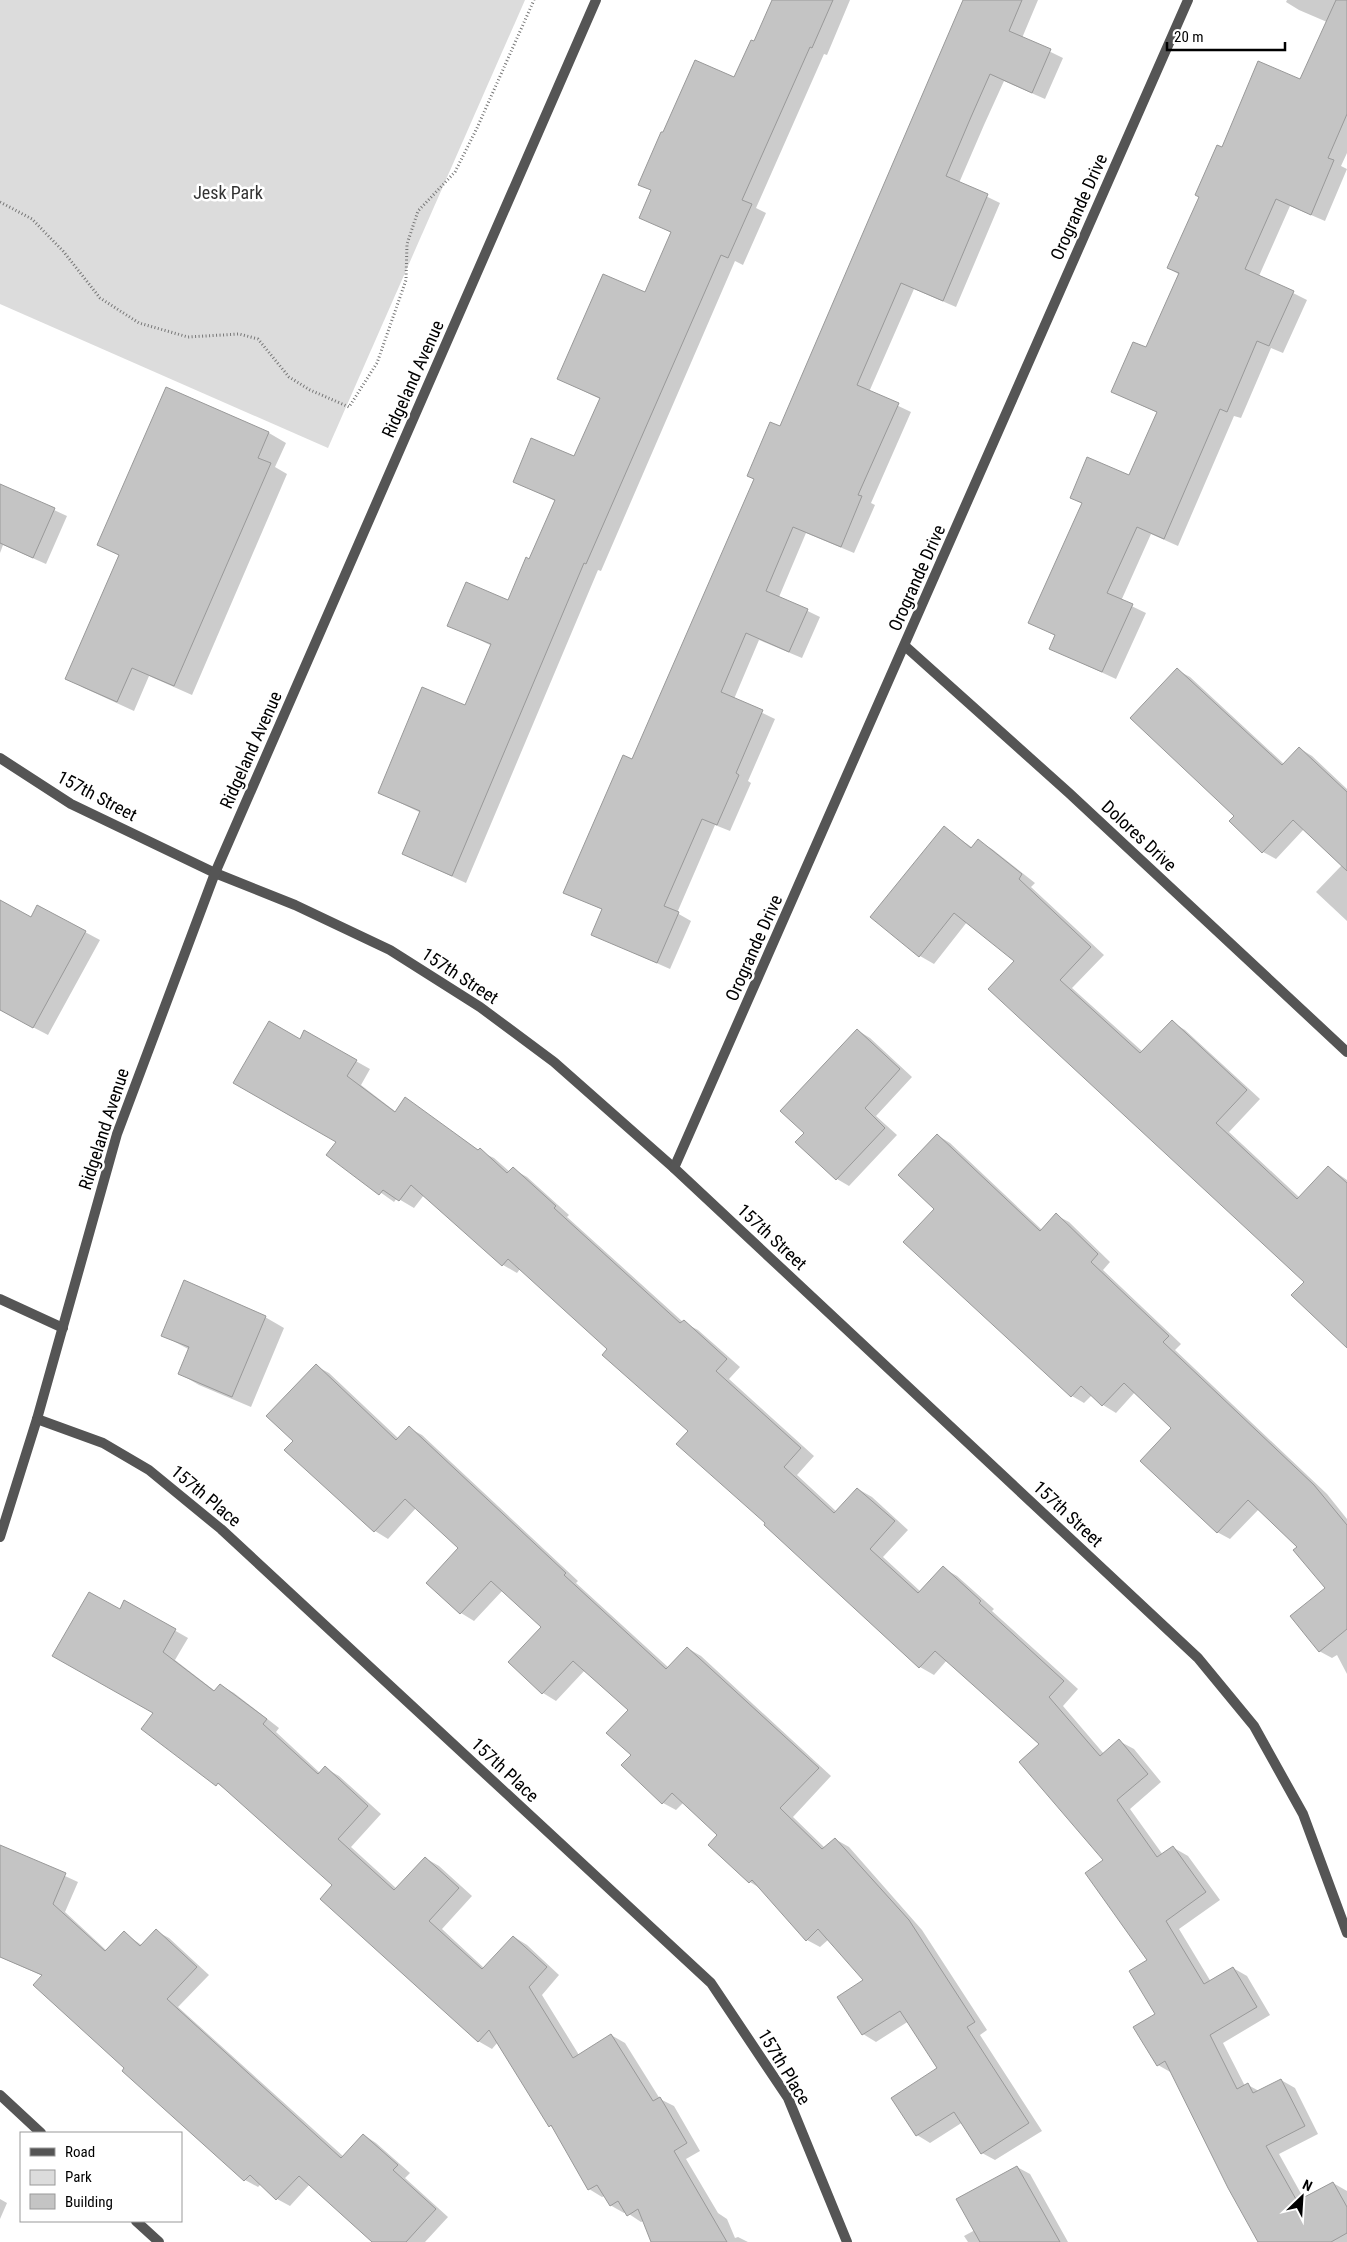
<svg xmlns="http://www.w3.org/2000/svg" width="1347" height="2242" viewBox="0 0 1347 2242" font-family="'Roboto Condensed',sans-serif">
<rect width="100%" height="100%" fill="#fff"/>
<path fill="#dcdcdc" d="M 0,0 L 525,0 L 328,448 L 0,304 Z"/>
<g fill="#0003">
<path d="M 773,0 L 850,0 L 827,55 L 824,54 L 756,208 L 766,213 L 743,265 L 735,261 L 601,571 L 598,570 L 466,883 L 403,854 L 421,813 L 380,793 L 465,707 L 492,646 L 449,625 L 509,602 L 530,560 L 555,501 L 514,481 L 575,458 L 600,399 L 559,379 L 645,294 L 672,233 L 640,217 L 652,191 L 639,184 L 735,79 L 755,43 Z"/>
<path d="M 964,0 L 1038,0 L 1022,38 L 1063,58 L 1045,99 L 1004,81 L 984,125 L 959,183 L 1000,203 L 956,307 L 914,289 L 869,392 L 911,412 L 871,503 L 875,505 L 854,553 L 806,533 L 779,597 L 820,617 L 802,658 L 759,640 L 734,699 L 775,719 L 748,781 L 751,783 L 730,831 L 715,825 L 677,913 L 691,921 L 670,969 L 593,935 L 603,910 L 565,892 L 633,761 L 755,480 L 748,476 L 780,428 Z"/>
<path d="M 1287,0 L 1347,0 L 1347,153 L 1341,166 L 1347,169 L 1325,221 L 1290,206 L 1259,276 L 1307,300 L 1283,353 L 1271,348 L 1241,418 L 1234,416 L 1178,546 L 1151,534 L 1121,601 L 1146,613 L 1116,679 L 1051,649 L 1056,636 L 1030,623 L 1083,504 L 1071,497 L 1130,477 L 1158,413 L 1112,392 L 1147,349 L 1180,275 L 1168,268 L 1222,148 L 1301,81 L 1327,22 L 1299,10 L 1286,2 Z"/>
<path d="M 167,388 L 269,433 L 286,443 L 275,467 L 287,474 L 192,695 L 149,676 L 134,711 L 84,688 L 66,678 L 120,556 L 99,545 Z"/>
<path d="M 0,485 L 67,516 L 46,564 L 3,545 L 0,553 Z"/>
<path d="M 1177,670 L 1190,677 L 1284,764 L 1299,748 L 1312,756 L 1347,789 L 1347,921 L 1316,892 L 1342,865 L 1304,829 L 1276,859 L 1263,852 L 1236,816 Z"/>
<path d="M 944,828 L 973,848 L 978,841 L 992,849 L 1035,883 L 1031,887 L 1104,955 L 1072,988 L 1143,1052 L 1172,1022 L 1185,1030 L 1260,1099 L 1229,1132 L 1300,1198 L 1328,1167 L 1347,1180 L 1347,1342 L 1305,1282 L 1016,961 L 967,922 L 934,964 L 920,956 L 871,917 Z"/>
<path d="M 0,901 L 31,918 L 85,932 L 100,940 L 48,1035 L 0,1010 Z"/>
<path d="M 857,1030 L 870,1038 L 912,1077 L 876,1116 L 897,1135 L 849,1186 L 837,1179 L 805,1133 Z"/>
<path d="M 304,1032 L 370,1069 L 361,1085 L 396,1112 L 406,1099 L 479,1151 L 494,1158 L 510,1172 L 513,1169 L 527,1177 L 569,1215 L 567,1217 L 683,1322 L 698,1330 L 740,1367 L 729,1379 L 814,1456 L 797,1475 L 837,1512 L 858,1489 L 872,1497 L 908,1530 L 883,1557 L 921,1592 L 943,1568 L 957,1576 L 994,1609 L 992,1611 L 1078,1689 L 1063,1706 L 1104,1754 L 1119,1741 L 1134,1749 L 1161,1782 L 1130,1809 L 1163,1855 L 1174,1848 L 1188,1856 L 1220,1900 L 1179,1929 L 1211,1982 L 1233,1968 L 1247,1976 L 1270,2015 L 1223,2043 L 1245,2086 L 1248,2085 L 1259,2091 L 1281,2080 L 1295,2088 L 1318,2134 L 1279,2154 L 1304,2199 L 1333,2183 L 1347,2191 L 1347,2242 L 1259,2242 L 1172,2073 L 1158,2065 L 1156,2014 L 1149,1961 L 1105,1861 L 1041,1744 L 947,1660 L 934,1675 L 920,1667 L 767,1523 L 689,1431 L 609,1349 L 520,1269 L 517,1273 L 503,1265 L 424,1195 L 414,1208 L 397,1198 L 394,1202 L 328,1155 L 338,1142 L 300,1040 Z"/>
<path d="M 937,1135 L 950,1143 L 1042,1230 L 1056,1215 L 1069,1222 L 1110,1262 L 1103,1270 L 1181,1344 L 1175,1350 L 1327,1494 L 1347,1519 L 1347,1674 L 1337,1655 L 1332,1658 L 1319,1651 L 1326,1588 L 1299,1547 L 1259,1509 L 1230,1539 L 1217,1532 L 1173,1428 L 1135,1392 L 1116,1413 L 1103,1405 L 1092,1395 L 1084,1403 L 1072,1396 L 936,1209 Z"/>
<path d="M 265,1317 L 284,1328 L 251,1407 L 199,1385 L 180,1374 L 190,1350 L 162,1335 Z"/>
<path d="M 316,1366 L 329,1373 L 399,1439 L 409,1428 L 422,1435 L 578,1581 L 576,1583 L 669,1668 L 687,1648 L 701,1656 L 831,1776 L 793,1817 L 825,1848 L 835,1839 L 849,1847 L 922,1930 L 987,2030 L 980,2035 L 1042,2131 L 995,2160 L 982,2153 L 963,2122 L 930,2143 L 917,2135 L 938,2069 L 909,2021 L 876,2042 L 863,2034 L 865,1980 L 829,1939 L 820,1947 L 807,1940 L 763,1890 L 750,1882 L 719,1835 L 684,1802 L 676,1810 L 663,1803 L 633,1755 L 630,1710 L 585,1670 L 556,1701 L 543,1693 L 542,1627 L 503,1590 L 474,1621 L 461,1613 L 428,1583 L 460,1548 L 416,1508 L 388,1539 L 375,1531 L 286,1449 L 295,1440 Z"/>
<path d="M 125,1602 L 188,1638 L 175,1660 L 215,1691 L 220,1685 L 234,1693 L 279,1728 L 276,1732 L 320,1773 L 325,1768 L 339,1776 L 381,1814 L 351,1847 L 397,1889 L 425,1858 L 439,1866 L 472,1896 L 442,1929 L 485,1969 L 514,1937 L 527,1945 L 559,1975 L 542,1995 L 579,2055 L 611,2035 L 625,2043 L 660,2099 L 674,2106 L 700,2151 L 686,2159 L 718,2213 L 727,2219 L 735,2238 L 738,2237 L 748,2242 L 653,2242 L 644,2221 L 641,2222 L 626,2212 L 624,2213 L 610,2205 L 605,2196 L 602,2197 L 589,2189 L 554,2128 L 550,2126 L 498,2042 L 492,2049 L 478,2041 L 333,1885 L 229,1792 L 143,1729 L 155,1713 L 120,1611 Z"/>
<path d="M 0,1846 L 78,1882 L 65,1912 L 107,1951 L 124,1933 L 143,1946 L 156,1931 L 169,1938 L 209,1975 L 178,2007 L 344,2157 L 364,2135 L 376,2143 L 410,2173 L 405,2178 L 448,2217 L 425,2242 L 384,2242 L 310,2184 L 290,2206 L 277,2199 L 261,2184 L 258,2187 L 245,2180 L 126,2068 L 43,1976 L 0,1957 Z"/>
<path d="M 1017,2167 L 1030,2174 L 1068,2242 L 968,2242 L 964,2236 L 975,2230 Z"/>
<path d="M 0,2199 L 7,2203 L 0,2219 Z"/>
</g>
<g fill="#c4c4c4" stroke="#999">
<path d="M 772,0 L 833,0 L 812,48 L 810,47 L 742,200 L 752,204 L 728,258 L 721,255 L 586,564 L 584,563 L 452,876 L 402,854 L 420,811 L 378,793 L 422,687 L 465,705 L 491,644 L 447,626 L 466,582 L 508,600 L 526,557 L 529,559 L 555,500 L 513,482 L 531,438 L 574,456 L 600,398 L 557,379 L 603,274 L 645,292 L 671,232 L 639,218 L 651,190 L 638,185 L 661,132 L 663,132 L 695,60 L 734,77 L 751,40 L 754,41 Z"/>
<path d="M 963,0 L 1022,0 L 1009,31 L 1051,49 L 1032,93 L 990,74 L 971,117 L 946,176 L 988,194 L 943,301 L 901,283 L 857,385 L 899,403 L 858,495 L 862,496 L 841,547 L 793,527 L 766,591 L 808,609 L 789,652 L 746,633 L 721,692 L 763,710 L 736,773 L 739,775 L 717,825 L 702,819 L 664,906 L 679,912 L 657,963 L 591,935 L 602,909 L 563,893 L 623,755 L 632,759 L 754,479 L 747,476 L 770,422 L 780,426 Z"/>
<path d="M 1336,0 L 1347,0 L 1347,114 L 1328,158 L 1334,160 L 1311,215 L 1276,199 L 1245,269 L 1294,291 L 1269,346 L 1257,341 L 1227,412 L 1220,409 L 1164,539 L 1137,527 L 1107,593 L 1133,604 L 1102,672 L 1049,649 L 1055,635 L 1028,623 L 1082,503 L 1070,498 L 1087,457 L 1129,475 L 1157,412 L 1111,392 L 1133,342 L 1146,347 L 1179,273 L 1167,268 L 1199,197 L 1195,195 L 1217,145 L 1222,147 L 1258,61 L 1300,79 Z"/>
<path d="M 166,387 L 269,432 L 258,458 L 271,463 L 174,686 L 132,668 L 117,702 L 65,679 L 119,555 L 97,545 Z"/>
<path d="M 0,484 L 55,508 L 33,558 L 0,543 Z"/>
<path d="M 1177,668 L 1282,765 L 1299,747 L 1347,792 L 1347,871 L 1293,820 L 1262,853 L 1229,821 L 1234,816 L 1130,718 Z"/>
<path d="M 944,826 L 971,848 L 978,839 L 1022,874 L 1019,879 L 1091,947 L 1060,980 L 1140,1053 L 1172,1020 L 1247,1090 L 1216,1123 L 1297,1199 L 1328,1166 L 1347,1183 L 1347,1348 L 1291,1295 L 1304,1282 L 988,989 L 1014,961 L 954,913 L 919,957 L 870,917 Z"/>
<path d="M 0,900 L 31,917 L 37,905 L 86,931 L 33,1028 L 0,1010 Z"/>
<path d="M 269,1021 L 300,1039 L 304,1030 L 357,1060 L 347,1076 L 395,1112 L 405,1097 L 478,1150 L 480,1148 L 507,1173 L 513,1167 L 556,1206 L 554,1208 L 680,1323 L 684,1320 L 727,1359 L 716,1371 L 801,1448 L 784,1467 L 834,1513 L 857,1488 L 895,1521 L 870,1549 L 918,1593 L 943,1566 L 981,1601 L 979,1603 L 1064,1681 L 1049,1697 L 1100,1756 L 1119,1739 L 1148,1774 L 1117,1800 L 1157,1857 L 1173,1846 L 1206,1892 L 1166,1921 L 1204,1984 L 1233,1967 L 1257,2007 L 1210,2035 L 1237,2089 L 1248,2083 L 1253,2093 L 1281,2079 L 1305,2126 L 1266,2146 L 1297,2201 L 1333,2182 L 1347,2207 L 1347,2233 L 1331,2242 L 1258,2242 L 1228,2188 L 1165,2061 L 1157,2066 L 1133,2027 L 1155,2014 L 1129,1971 L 1147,1960 L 1085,1873 L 1103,1860 L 1019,1762 L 1039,1744 L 935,1651 L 919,1668 L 764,1525 L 765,1523 L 676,1444 L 688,1431 L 602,1355 L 607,1349 L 508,1259 L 502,1266 L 411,1185 L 399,1201 L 383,1190 L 379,1195 L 326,1155 L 336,1142 L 233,1083 Z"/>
<path d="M 857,1029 L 900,1069 L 865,1108 L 885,1128 L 836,1180 L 795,1142 L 804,1133 L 780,1111 Z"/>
<path d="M 937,1134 L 1040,1231 L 1056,1213 L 1098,1254 L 1091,1262 L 1169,1336 L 1163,1342 L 1314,1485 L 1347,1525 L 1347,1629 L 1319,1652 L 1290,1616 L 1325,1588 L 1293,1550 L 1297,1547 L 1248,1500 L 1217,1533 L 1140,1461 L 1171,1428 L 1124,1383 L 1102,1406 L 1081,1386 L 1071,1397 L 903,1242 L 934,1209 L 898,1175 Z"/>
<path d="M 184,1280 L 266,1316 L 232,1397 L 178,1374 L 189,1347 L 161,1336 Z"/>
<path d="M 316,1364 L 396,1440 L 409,1426 L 566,1573 L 564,1575 L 666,1669 L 687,1647 L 819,1768 L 780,1808 L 822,1849 L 835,1838 L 909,1920 L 975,2022 L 967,2027 L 1029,2123 L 981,2154 L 954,2112 L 916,2136 L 891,2098 L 937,2068 L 900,2011 L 862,2035 L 837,1997 L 863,1980 L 818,1929 L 806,1941 L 752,1880 L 749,1883 L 708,1845 L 717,1835 L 672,1793 L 662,1804 L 621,1765 L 631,1755 L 606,1733 L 628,1710 L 573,1661 L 542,1694 L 508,1662 L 541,1627 L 491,1581 L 460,1614 L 426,1583 L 458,1548 L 405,1499 L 374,1532 L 284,1450 L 293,1441 L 266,1416 Z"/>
<path d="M 89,1592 L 120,1609 L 124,1600 L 176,1629 L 163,1652 L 214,1691 L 220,1684 L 267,1719 L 263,1724 L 318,1774 L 325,1766 L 368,1806 L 338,1839 L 394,1890 L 425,1857 L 459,1888 L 429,1921 L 482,1969 L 513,1936 L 547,1967 L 529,1987 L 573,2058 L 611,2034 L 653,2101 L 660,2097 L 687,2143 L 674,2151 L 727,2242 L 651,2242 L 638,2209 L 627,2216 L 618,2201 L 610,2206 L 597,2185 L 588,2190 L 551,2125 L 549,2127 L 489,2030 L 478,2042 L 320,1899 L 332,1885 L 218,1783 L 216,1786 L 141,1729 L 153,1713 L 52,1656 Z"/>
<path d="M 0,1845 L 66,1873 L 53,1904 L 105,1951 L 124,1931 L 140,1946 L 156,1929 L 197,1967 L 167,1999 L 341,2158 L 363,2134 L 398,2165 L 393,2170 L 436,2209 L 406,2242 L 372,2242 L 299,2176 L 276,2200 L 250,2175 L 244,2181 L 122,2071 L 124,2068 L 33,1985 L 42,1975 L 0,1957 Z"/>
<path d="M 1017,2166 L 1060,2242 L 980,2242 L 956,2199 Z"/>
</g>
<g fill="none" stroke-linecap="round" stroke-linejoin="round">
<path stroke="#777" stroke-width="3" stroke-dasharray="1 2.5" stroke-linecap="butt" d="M 0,202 L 32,219 L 63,251 L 100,298 L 139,323 L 188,337 L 239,334 L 258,339 L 289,377 L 310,390 L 349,407 L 377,363 L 406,280 L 407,244 L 418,211 L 455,172 L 477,128 L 534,0"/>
<g stroke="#555" stroke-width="10">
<path d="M 905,646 L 1069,793 L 1347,1052"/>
<path d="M 0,758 L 71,804 L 215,873 L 295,905 L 390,950 L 480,1007 L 554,1062 L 674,1168 L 1198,1658 L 1254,1726 L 1303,1814 L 1347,1933"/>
<path d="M 674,1168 L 1188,0"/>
<path d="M 0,1299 L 63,1328"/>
<path d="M 37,1419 L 103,1443 L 149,1470 L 221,1529 L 711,1983 L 788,2098 L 847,2242"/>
<path d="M 0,2095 L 41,2133"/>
<path d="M 136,2221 L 159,2242"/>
</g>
<path stroke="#555" stroke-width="10" d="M 0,1537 L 37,1419 L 117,1134 L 215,873 L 596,0"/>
</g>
<g text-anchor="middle" stroke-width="5" stroke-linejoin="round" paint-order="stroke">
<g font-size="18" fill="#333" stroke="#fff">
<text x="228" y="199">Jesk Park</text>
</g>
<g font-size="18" fill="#000" stroke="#fff">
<text transform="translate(1079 207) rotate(-66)" y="6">Orogrande Drive</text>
<text transform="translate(413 379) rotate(-66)" y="6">Ridgeland Avenue</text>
<text transform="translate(917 578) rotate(-66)" y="6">Orogrande Drive</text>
<text transform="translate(251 750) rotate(-66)" y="6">Ridgeland Avenue</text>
<text transform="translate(97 796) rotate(28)" y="6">157th Street</text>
<text transform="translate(1139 836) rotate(43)" y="6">Dolores Drive</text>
<text transform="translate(754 948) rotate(-66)" y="6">Orogrande Drive</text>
<text transform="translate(460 976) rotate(33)" y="6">157th Street</text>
<text transform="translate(104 1129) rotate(-72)" y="6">Ridgeland Avenue</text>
<text transform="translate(772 1237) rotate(43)" y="6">157th Street</text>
<text transform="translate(206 1496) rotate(40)" y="6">157th Place</text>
<text transform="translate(1068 1514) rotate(43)" y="6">157th Street</text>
<text transform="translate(505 1770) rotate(43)" y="6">157th Place</text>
<text transform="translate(784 2067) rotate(59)" y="6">157th Place</text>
</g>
</g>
<rect x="20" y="2132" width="162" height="90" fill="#ffffff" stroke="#999999"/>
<rect x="30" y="2148" width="25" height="8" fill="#555555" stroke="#999999"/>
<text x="65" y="2157" font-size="15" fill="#000000">Road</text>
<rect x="30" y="2170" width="25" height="15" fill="#dcdcdc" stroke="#999999"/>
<text x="65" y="2182" font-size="15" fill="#000000">Park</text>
<rect x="30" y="2194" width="25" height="15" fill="#c4c4c4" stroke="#999999"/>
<text x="65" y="2207" font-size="15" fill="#000000">Building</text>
<g transform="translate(1302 2197) rotate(25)" stroke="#ffffff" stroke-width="4" paint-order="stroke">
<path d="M0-4L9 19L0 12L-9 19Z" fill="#000000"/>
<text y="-8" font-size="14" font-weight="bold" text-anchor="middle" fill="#000000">N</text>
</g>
<path d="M1167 42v8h118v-8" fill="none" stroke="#000000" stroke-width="2.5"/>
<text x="1174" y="42" font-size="15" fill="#000000" stroke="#ffffff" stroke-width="4" paint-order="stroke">20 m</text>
</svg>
